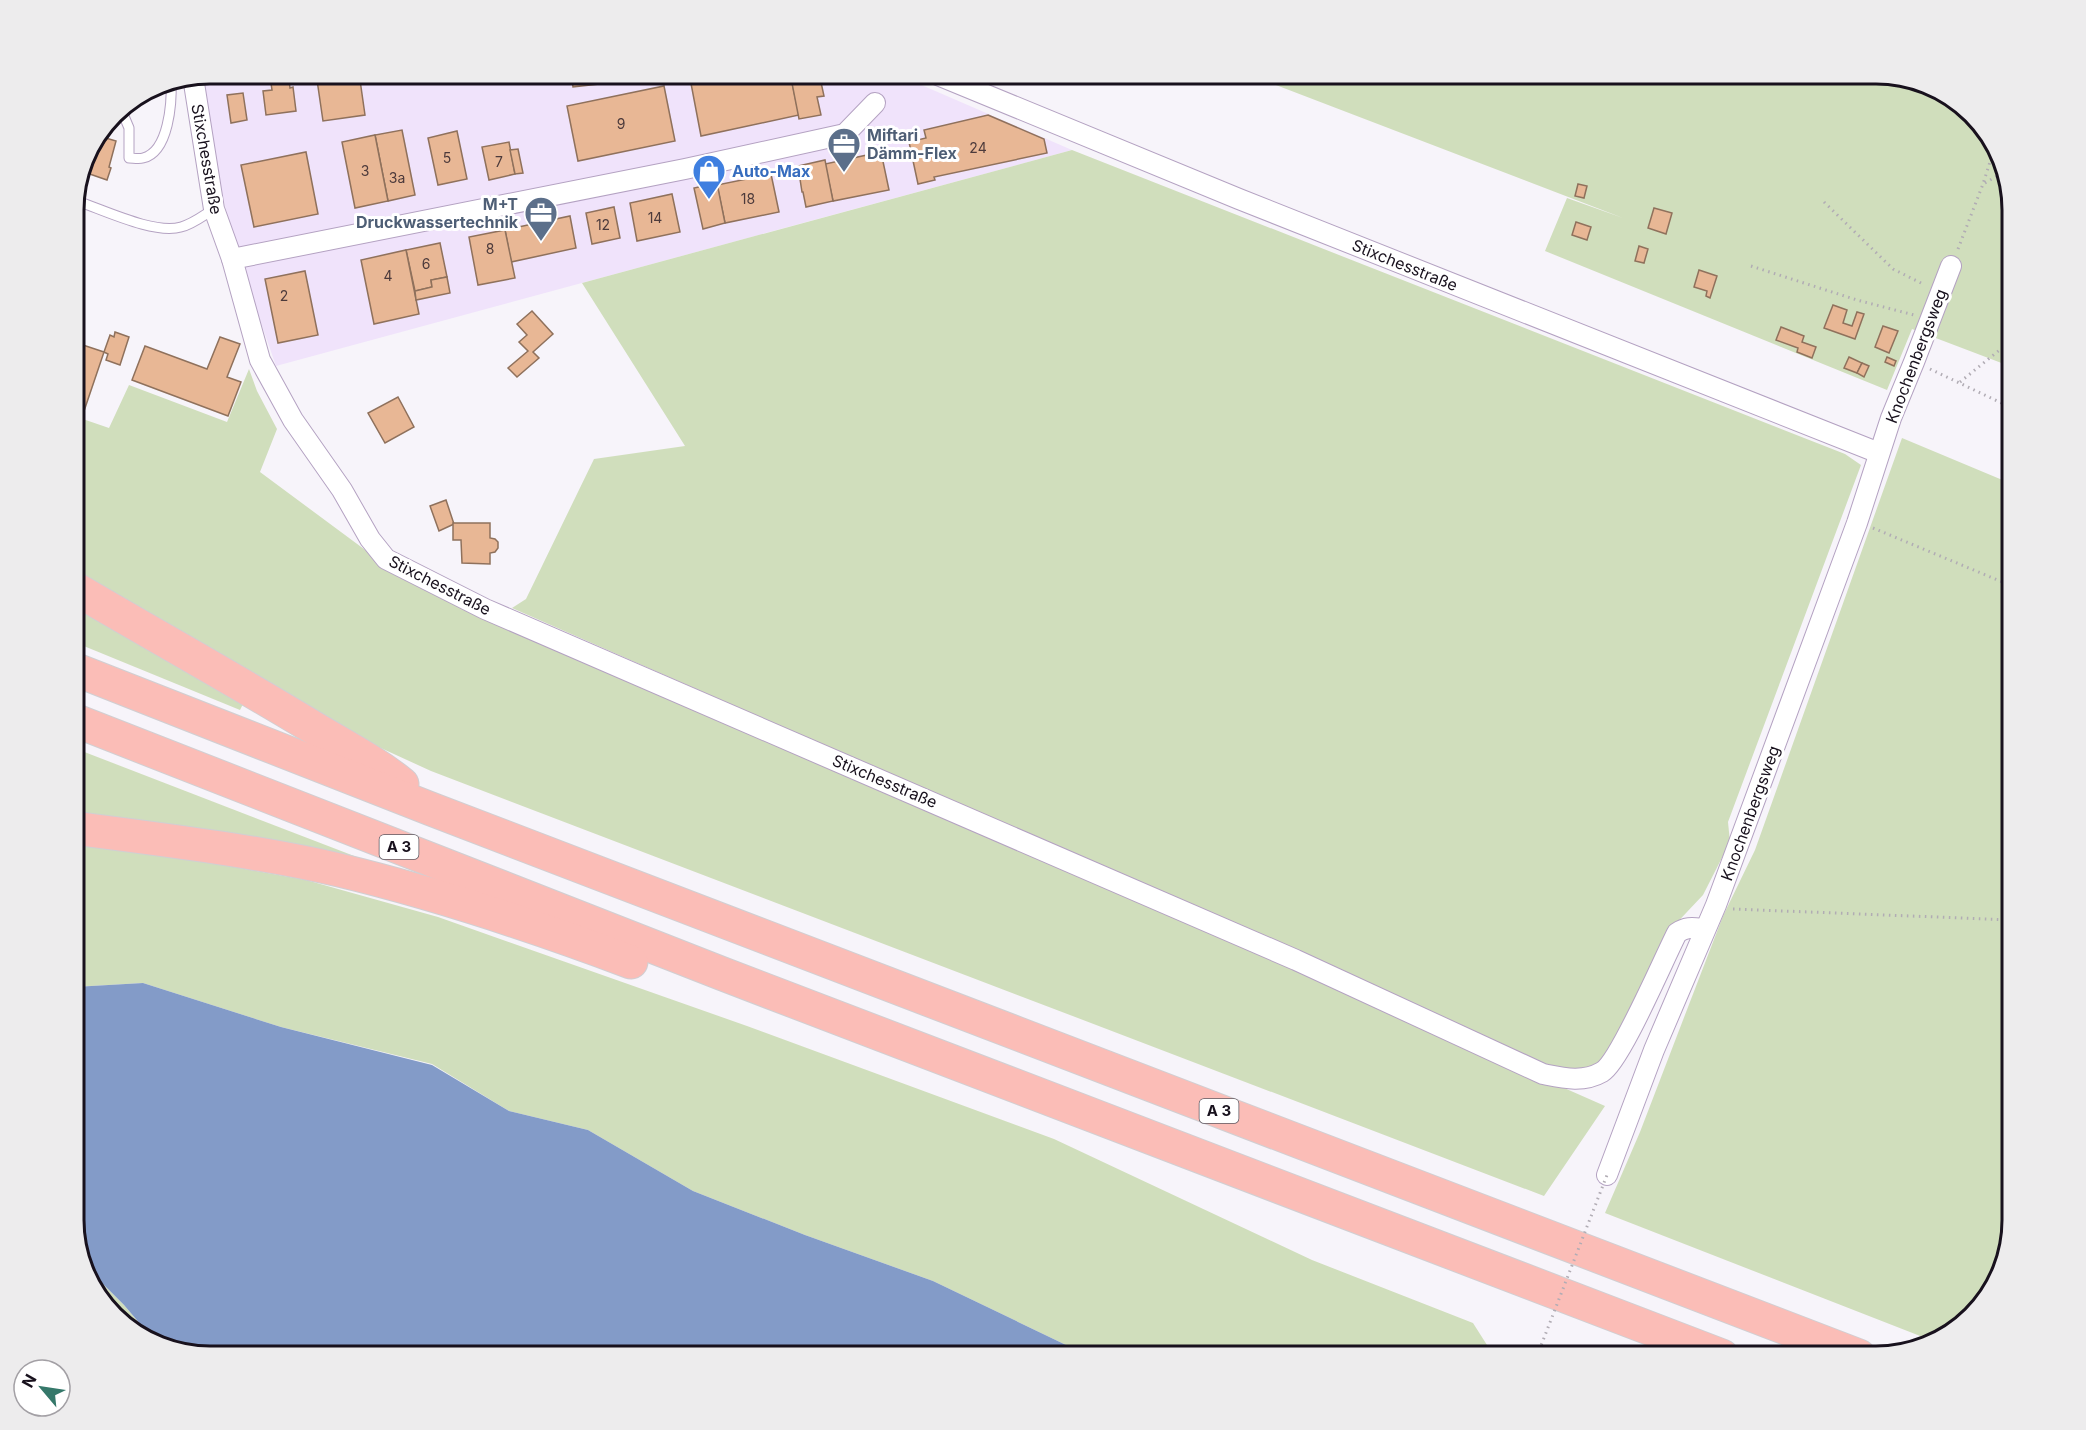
<svg xmlns="http://www.w3.org/2000/svg" width="2086" height="1430" viewBox="0 0 2086 1430" font-family="Inter,sans-serif">
<rect width="100%" height="100%" fill="#f7f4fa"/>
<path fill="#f0e3fb" d="M 210,73 L 896,74 L 1072,150 L 276,366 L 236,251 L 194,77 Z"/>
<g fill="#d0debc">
<path d="M 1876,73 L 1952,97 L 1998,149 L 2012,210 L 2012,367 L 1912,329 L 1887,390 L 1545,251 L 1567,198 L 1623,218 L 1247,74 Z"/>
<path d="M 1072,150 L 1845,454 L 1861,465 L 1728,822 L 1730,842 L 1703,895 L 1670,930 L 1610,1049 L 1593,1069 L 1575,1073 L 1544,1068 L 988,817 L 512,608 L 526,599 L 594,459 L 685,446 L 582,283 Z"/>
<path d="M 249,369 L 257,391 L 277,429 L 260,472 L 372,555 L 1294,969 L 1605,1106 L 1544,1196 L 431,771 L 348,733 L 74,572 L 74,416 L 109,428 L 129,385 L 227,422 Z"/>
<path d="M 1902,438 L 2012,484 L 2012,1220 L 1989,1296 L 1944,1338 L 1933,1341 L 1605,1213 L 1640,1132 L 1723,916 L 1755,850 Z"/>
<path d="M 74,604 L 245,700 L 240,710 L 74,642 Z"/>
<path d="M 74,748 L 362,859 L 74,818 Z"/>
<path d="M 74,842 L 168,855 L 306,880 L 438,917 L 747,1026 L 1054,1139 L 1312,1260 L 1473,1323 L 1494,1356 L 1089,1356 L 933,1281 L 805,1235 L 693,1191 L 588,1130 L 509,1111 L 432,1064 L 281,1027 L 143,983 L 74,987 Z"/>
<path d="M 85,1266 L 124,1305 L 153,1339 L 134,1333 L 92,1288 Z"/>
</g>
<path fill="#839bc8" d="M 143,983 L 281,1027 L 432,1065 L 509,1111 L 588,1130 L 693,1191 L 805,1235 L 933,1281 L 1089,1356 L 210,1356 L 153,1339 L 124,1305 L 85,1266 L 74,1228 L 74,987 Z"/>
<g fill="#e8b795" stroke="#8f715c" stroke-width="1.5">
<path d="M 316,73 L 359,73 L 365,115 L 323,121 Z"/>
<path d="M 571,73 L 607,73 L 608,83 L 573,87 Z"/>
<path d="M 607,73 L 663,73 L 663,75 L 608,83 Z"/>
<path d="M 689,73 L 790,73 L 799,115 L 701,136 Z"/>
<path d="M 790,73 L 819,73 L 824,96 L 817,97 L 821,115 L 799,119 Z"/>
<path d="M 289,80 L 290,88 L 293,87 L 296,111 L 266,115 L 263,91 L 272,90 L 271,83 Z"/>
<path d="M 664,86 L 675,141 L 578,161 L 567,106 Z"/>
<path d="M 243,93 L 247,120 L 231,123 L 227,95 Z"/>
<path d="M 988,115 L 1044,139 L 1047,153 L 934,177 L 935,180 L 918,184 L 909,142 L 926,138 L 924,130 Z"/>
<path d="M 402,130 L 415,195 L 388,201 L 375,135 Z"/>
<path d="M 457,131 L 467,179 L 438,185 L 428,138 Z"/>
<path d="M 375,135 L 388,201 L 355,208 L 342,142 Z"/>
<path d="M 99,136 L 116,141 L 109,167 L 111,168 L 107,180 L 81,171 L 84,158 Z"/>
<path d="M 509,142 L 515,174 L 489,180 L 482,147 Z"/>
<path d="M 518,149 L 523,173 L 515,174 L 510,150 Z"/>
<path d="M 306,152 L 318,214 L 254,227 L 241,165 Z"/>
<path d="M 881,152 L 889,190 L 833,201 L 825,164 Z"/>
<path d="M 825,160 L 833,201 L 806,207 L 803,192 L 802,192 L 798,166 Z"/>
<path d="M 771,174 L 779,212 L 725,223 L 717,185 Z"/>
<path d="M 717,183 L 725,223 L 703,229 L 694,188 Z"/>
<path d="M 1578,184 L 1587,186 L 1584,198 L 1575,196 Z"/>
<path d="M 672,194 L 680,232 L 637,241 L 630,203 Z"/>
<path d="M 614,207 L 620,238 L 592,244 L 586,213 Z"/>
<path d="M 1654,208 L 1672,213 L 1666,234 L 1648,228 Z"/>
<path d="M 570,216 L 576,248 L 511,262 L 505,230 Z"/>
<path d="M 1576,222 L 1591,227 L 1587,240 L 1572,235 Z"/>
<path d="M 505,230 L 515,278 L 478,285 L 469,237 Z"/>
<path d="M 440,243 L 447,277 L 431,280 L 432,287 L 415,291 L 406,250 Z"/>
<path d="M 1639,246 L 1648,249 L 1644,263 L 1635,261 Z"/>
<path d="M 406,250 L 419,314 L 374,324 L 361,260 Z"/>
<path d="M 1699,270 L 1717,276 L 1710,298 L 1706,296 L 1707,291 L 1694,287 Z"/>
<path d="M 305,271 L 318,335 L 278,343 L 265,279 Z"/>
<path d="M 447,277 L 450,293 L 416,300 L 415,291 L 432,287 L 431,280 Z"/>
<path d="M 1833,305 L 1847,310 L 1843,323 L 1852,326 L 1857,312 L 1864,314 L 1855,339 L 1824,328 Z"/>
<path d="M 532,311 L 553,334 L 533,352 L 539,358 L 517,377 L 508,368 L 528,351 L 519,342 L 527,335 L 517,324 Z"/>
<path d="M 1883,326 L 1898,331 L 1889,353 L 1875,347 Z"/>
<path d="M 1781,327 L 1804,336 L 1802,342 L 1816,347 L 1812,358 L 1797,352 L 1798,348 L 1776,340 Z"/>
<path d="M 115,332 L 129,337 L 120,365 L 106,360 L 108,354 L 104,352 L 84,411 L 74,408 L 74,342 L 104,352 L 110,335 L 114,337 Z"/>
<path d="M 220,337 L 240,344 L 227,377 L 241,382 L 228,416 L 132,380 L 145,346 L 207,369 Z"/>
<path d="M 1849,357 L 1862,363 L 1857,373 L 1844,368 Z"/>
<path d="M 1887,357 L 1896,361 L 1894,366 L 1885,362 Z"/>
<path d="M 1862,363 L 1869,366 L 1864,377 L 1857,373 Z"/>
<path d="M 398,397 L 414,427 L 385,443 L 368,413 Z"/>
<path d="M 446,500 L 454,524 L 439,531 L 430,506 Z"/>
<path d="M 453,523 L 490,523 L 490,538 L 495,539 L 498,542 L 498,548 L 495,552 L 490,553 L 490,564 L 462,563 L 461,540 L 453,540 Z"/>
</g>
<g fill="none" stroke-linecap="round" stroke-linejoin="round">
<defs>
<g id="service">
<path d="M 121,109 L 129,128 L 129,158 C 133,158 139,159 143,158 C 169,152 172,102 171,81"/>
<path d="M 74,200 C 102,209 154,235 181,227 C 193,224 204,215 214,209"/>
</g>
<g id="minor">
<path d="M 933,73 L 1239,199 L 1879,453"/>
<path d="M 193,77 L 214,209 L 232,259 L 260,360 L 293,420 L 342,490 L 370,539 L 386,559 L 485,609 L 1296,960 L 1543,1074 C 1563,1078 1583,1083 1602,1072 C 1620,1062 1664,958 1677,933 C 1687,926 1694,928 1705,929"/>
<path d="M 232,259 L 685,169 L 845,134 L 875,103"/>
<path d="M 1607,1175 L 1654,1050 L 1716,905 L 1857,523 L 1891,418 L 1914,362 L 1951,266"/>
</g>
<g id="motorway">
<path d="M 74,588 C 154,635 235,680 314,728 C 344,746 375,762 402,784"/>
<path d="M 74,669 L 431,809 L 1859,1356"/>
<path d="M 74,720 L 723,974 L 1722,1356"/>
<path d="M 74,828 C 163,840 252,850 339,870 C 439,894 535,926 631,962"/>
</g>
</defs>
<use href="#service" stroke="#b4a2c2" stroke-width="11"/>
<use href="#minor" stroke="#b4a2c2" stroke-width="22"/>
<use href="#motorway" stroke="#d1cfd2" stroke-width="35"/>
<g stroke="#b1acb4" stroke-width="3" stroke-dasharray="1.5 4.5" stroke-linecap="butt">
<path d="M 1985,183 L 2004,172"/>
<path d="M 1824,202 L 1893,269 L 1923,284"/>
<path d="M 1958,249 L 1983,184 L 1995,146"/>
<path d="M 1751,266 L 1857,300 L 1914,315"/>
<path d="M 1930,369 L 2012,408"/>
<path d="M 1960,382 L 2012,340"/>
<path d="M 1873,528 L 2012,586"/>
<path d="M 1733,909 L 2012,920"/>
</g>
<use href="#service" stroke="#fff" stroke-width="9"/>
<use href="#minor" stroke="#fff" stroke-width="20"/>
<use href="#motorway" stroke="#fbbdb7" stroke-width="33"/>
<path stroke="#b1acb4" stroke-width="3" stroke-dasharray="1.5 4.5" stroke-linecap="butt" d="M 1537,1356 L 1607,1175"/>
</g>
<defs>
<symbol id="office-pin" viewBox="-11 -11 22 30"><path d="M0 17L-7.5 6A9.5 9.5 0 1 1 7.5 6Z" fill="#5c6f8a" stroke="#fff"/><path d="M-6-3h4V-5.5h4V-3h4V5H-6ZM-1-4.5V-3h2v-1.5ZM-6 0V1H6V0Z" fill="#fff"/></symbol>
<symbol id="shop-pin" viewBox="-11 -11 22 30"><path d="M0 17L-7.5 6A9.5 9.5 0 1 1 7.5 6Z" fill="#3f7fe0" stroke="#fff"/><path d="M-5-2.5h2.3a2.7 3.5 0 0 1 5.4 0H5L5.5 6h-11ZM-1.5-2.5h3a1.5 2.3 0 0 0-3 0Z" fill="#fff"/></symbol>
</defs>
<g fill-rule="evenodd">
<use href="#office-pin" x="825" y="125" width="38" height="52"/>
<use href="#shop-pin" x="690" y="152" width="38" height="52"/>
<use href="#office-pin" x="522" y="194" width="38" height="52"/>
</g>
<g text-anchor="middle" stroke-width="6" stroke-linejoin="round" paint-order="stroke">
<g font-size="14" fill="#4c3a3b">
<text x="621" y="129">9</text>
<text x="978" y="153">24</text>
<text x="447" y="163">5</text>
<text x="499" y="167">7</text>
<text x="365" y="176">3</text>
<text x="397" y="183">3a</text>
<text x="748" y="204">18</text>
<text x="655" y="223">14</text>
<text x="603" y="230">12</text>
<text x="490" y="254">8</text>
<text x="426" y="269">6</text>
<text x="388" y="281">4</text>
<text x="284" y="301">2</text>
</g>
<g fill="#fff" stroke="#5d5861" stroke-width="1.5">
<rect x="379.5" y="835" width="39" height="24" rx="4.5"/>
<rect x="1199.5" y="1099" width="39" height="24" rx="4.5"/>
</g>
<g font-size="15" font-weight="bold" fill="#18111d">
<text x="399" y="852">A 3</text>
<text x="1219" y="1116">A 3</text>
</g>
<g font-size="16" font-weight="bold" fill="#4e5e75" stroke="#fff" text-anchor="start">
<text x="867" y="141">Miftari<tspan x="867" dy="18">Dämm-Flex</tspan></text>
<text x="518" y="210" text-anchor="end">M+T<tspan x="518" dy="18">Druckwassertechnik</tspan></text>
</g>
<g font-size="16" fill="#18111d" stroke="#fff">
<text transform="translate(207 159) rotate(80)" y="6">Stixchesstraße</text>
<text transform="translate(1405 265) rotate(22)" y="6">Stixchesstraße</text>
<text transform="translate(1916 356) rotate(-69)" y="6">Knochenbergsweg</text>
<text transform="translate(440 585) rotate(27)" y="6">Stixchesstraße</text>
<text transform="translate(885 781) rotate(23)" y="6">Stixchesstraße</text>
<text transform="translate(1750 813) rotate(-70)" y="6">Knochenbergsweg</text>
</g>
<g font-size="16" font-weight="bold" fill="#366cbe" stroke="#fff" text-anchor="start">
<text x="732" y="177">Auto-Max</text>
</g>
</g>
<path d="M0 0H2086V1430H0ZM210 84H1876A126 126 0 0 1 2002 210V1220A126 126 0 0 1 1876 1346H210A126 126 0 0 1 84 1220V210A126 126 0 0 1 210 84Z" fill="#edeced" fill-rule="evenodd"/>
<path fill="none" stroke="#18111d" stroke-width="3" d="M210 84H1876A126 126 0 0 1 2002 210V1220A126 126 0 0 1 1876 1346H210A126 126 0 0 1 84 1220V210A126 126 0 0 1 210 84Z"/>
<g transform="translate(42 1388) rotate(299)"><circle r="28" fill="#ffffff" stroke="#a3a0a5" stroke-width="1.5"/>
<path d="M0-4.5L10 22L0 15L-10 22Z" fill="#35786a"/>
<text y="-9" font-size="16" font-weight="bold" text-anchor="middle" fill="#18111d">N</text>
</g>
</svg>
